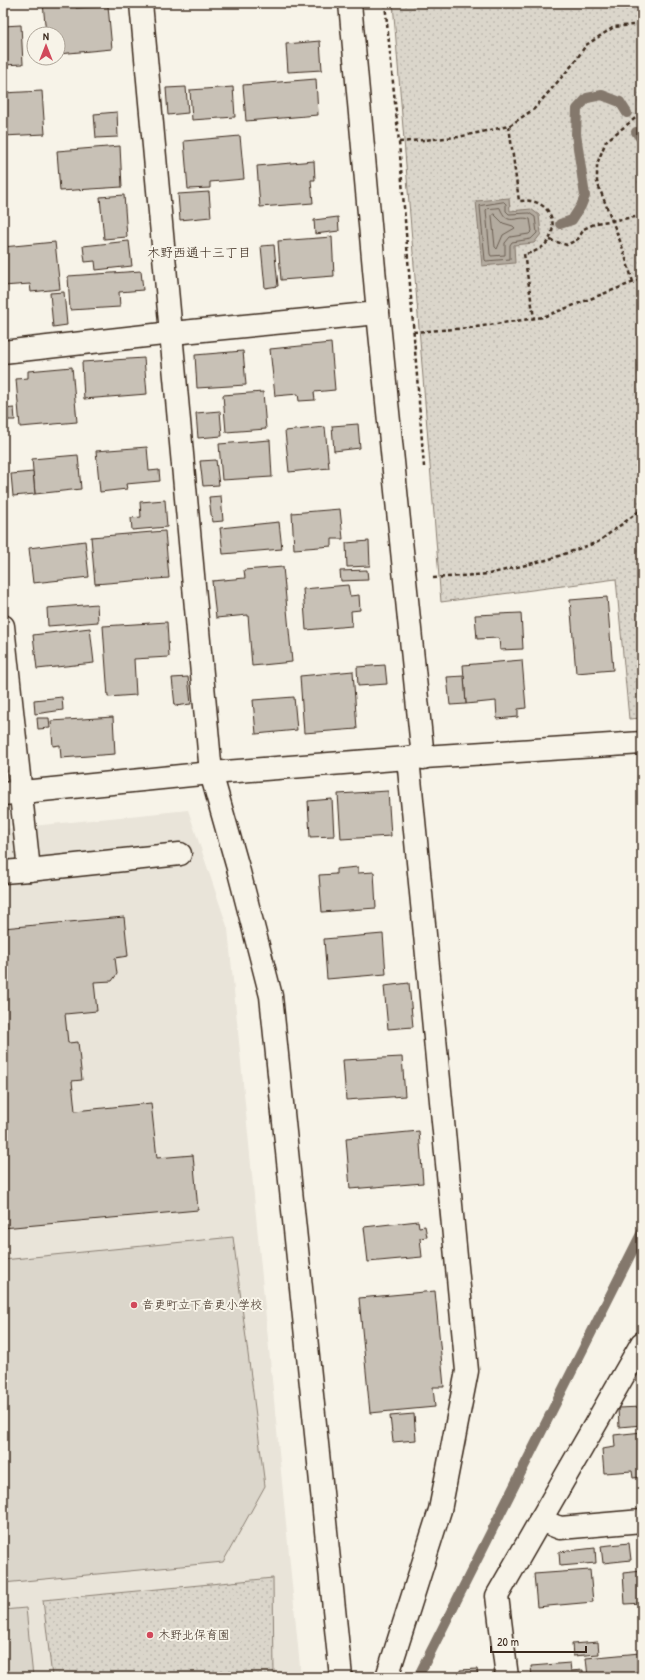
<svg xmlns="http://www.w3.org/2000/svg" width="645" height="1680" viewBox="0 0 645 1680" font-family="'Patrick Hand','Klee One',sans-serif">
<defs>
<pattern id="park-dots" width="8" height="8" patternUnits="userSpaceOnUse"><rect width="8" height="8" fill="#dbd6cb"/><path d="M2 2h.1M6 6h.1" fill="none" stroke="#bdb8ae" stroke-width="1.8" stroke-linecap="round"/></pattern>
</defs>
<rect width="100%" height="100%" fill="#f7f3e8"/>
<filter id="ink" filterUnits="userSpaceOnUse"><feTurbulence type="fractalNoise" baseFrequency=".025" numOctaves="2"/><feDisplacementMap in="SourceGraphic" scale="8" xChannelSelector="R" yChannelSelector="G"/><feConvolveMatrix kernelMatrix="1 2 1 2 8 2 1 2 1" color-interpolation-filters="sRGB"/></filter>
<g filter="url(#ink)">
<path fill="#e9e4d9" d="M 188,810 L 228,929 L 301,1677 L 3,1677 L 3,829 Z"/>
<g fill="#dbd6cb" stroke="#8b8074">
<path d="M 233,1237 L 265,1486 L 223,1562 L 3,1583 L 3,1260 Z"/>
<path d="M 26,1608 L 33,1677 L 3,1677 L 3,1610 Z"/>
</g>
<g fill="url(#park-dots)" stroke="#8b8074">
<path d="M 393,3 L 642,3 L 642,718 L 629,719 L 616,579 L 441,602 Z"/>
<path d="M 273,1578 L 274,1677 L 52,1677 L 43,1600 Z"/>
</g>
<path fill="#b4aca0" stroke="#84786c" d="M 509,198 L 510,211 L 531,209 L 539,215 L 541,234 L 534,243 L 514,245 L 515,263 L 482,266 L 476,201 Z"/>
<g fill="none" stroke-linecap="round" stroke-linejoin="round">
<g stroke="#6b5e52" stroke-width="1">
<path d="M 504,202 L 506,204 L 506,211 L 509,214 L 529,213 L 535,217 L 537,233 L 531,239 L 512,242 L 510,245 L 510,259 L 486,261 L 485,260 L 480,206 Z"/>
<path d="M 500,208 C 508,228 515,215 530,219 L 532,231 L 529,234 L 510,237 L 505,243 L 505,255 L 491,256 L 490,254 L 486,210 L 487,209 Z"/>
<path d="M 494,214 L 503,223 L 513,226 L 515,228 L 503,235 L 497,249 L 495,247 L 492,216 Z"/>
</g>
<g stroke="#84786c" stroke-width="10">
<path d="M 636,132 L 642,140"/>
<path d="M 560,224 L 572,220 L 581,206 L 585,196 L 576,134 L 577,109 L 587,98 L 602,95 L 620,102 L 627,113"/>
<path d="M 418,1677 L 642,1232"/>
</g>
</g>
<g fill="#c8c1b6" stroke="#3b2a1e">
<path d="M 43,3 L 75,3 L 76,8 L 108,6 L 112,49 L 58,54 L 58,34 L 46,34 Z"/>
<path d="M 21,25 L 23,64 L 3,65 L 3,26 Z"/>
<path d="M 320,41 L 322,70 L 288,72 L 286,44 Z"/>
<path d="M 316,79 L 318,115 L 246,121 L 243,85 Z"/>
<path d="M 186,87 L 188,113 L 168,115 L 166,88 Z"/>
<path d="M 233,87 L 235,117 L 192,120 L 190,90 Z"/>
<path d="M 42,91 L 45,134 L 3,136 L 3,93 Z"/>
<path d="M 117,112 L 118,137 L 96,138 L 94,114 Z"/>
<path d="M 240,136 L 244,179 L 210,182 L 210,188 L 188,189 L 184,141 Z"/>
<path d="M 120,146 L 122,187 L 60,191 L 57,151 Z"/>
<path d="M 314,161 L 315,180 L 311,180 L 313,203 L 260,207 L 257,166 Z"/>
<path d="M 209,192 L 211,217 L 180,220 L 178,194 Z"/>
<path d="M 124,195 L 127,237 L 104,239 L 100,197 Z"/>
<path d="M 338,217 L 339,231 L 315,234 L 314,220 Z"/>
<path d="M 332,237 L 334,276 L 281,280 L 278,241 Z"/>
<path d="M 129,241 L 132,266 L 96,270 L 95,261 L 85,262 L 83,246 Z"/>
<path d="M 55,242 L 60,289 L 31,292 L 30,284 L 3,286 L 3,247 Z"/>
<path d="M 274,245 L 278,286 L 265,288 L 261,246 Z"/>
<path d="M 141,271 L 143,290 L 119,292 L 120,307 L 70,310 L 68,276 Z"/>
<path d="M 64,292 L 67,325 L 53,327 L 50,293 Z"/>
<path d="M 331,343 L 335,390 L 314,392 L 315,400 L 299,401 L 298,394 L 275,396 L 270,349 Z"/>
<path d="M 243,351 L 246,385 L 197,388 L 195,355 Z"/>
<path d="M 144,358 L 147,394 L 84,399 L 82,362 Z"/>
<path d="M 72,367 L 77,422 L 20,427 L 16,379 L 28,378 L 28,371 Z"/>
<path d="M 263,392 L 266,429 L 226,432 L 223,395 Z"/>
<path d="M 14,408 L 15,420 L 4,420 L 3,409 Z"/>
<path d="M 220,411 L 222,436 L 198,438 L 196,413 Z"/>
<path d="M 358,424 L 360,448 L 334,451 L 332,426 Z"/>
<path d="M 325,427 L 329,468 L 289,472 L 285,431 Z"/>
<path d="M 270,440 L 272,477 L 222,480 L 219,444 Z"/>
<path d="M 147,447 L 149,471 L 159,470 L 160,481 L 126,484 L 127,489 L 100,492 L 96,451 Z"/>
<path d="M 78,455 L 81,489 L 35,494 L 32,459 Z"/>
<path d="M 216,460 L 219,485 L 203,486 L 200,461 Z"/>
<path d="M 33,472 L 35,494 L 13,496 L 11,474 Z"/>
<path d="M 221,496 L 223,521 L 212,522 L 209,497 Z"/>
<path d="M 165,500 L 167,527 L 132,530 L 131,518 L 141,517 L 140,502 Z"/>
<path d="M 340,509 L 343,539 L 332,539 L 332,546 L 294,549 L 292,513 Z"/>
<path d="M 279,522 L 282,549 L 223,554 L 220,528 Z"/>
<path d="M 165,531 L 169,578 L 95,584 L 91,537 Z"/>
<path d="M 85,541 L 89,577 L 33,583 L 29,548 Z"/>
<path d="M 369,541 L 370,566 L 347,567 L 346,543 Z"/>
<path d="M 283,567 L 292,662 L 252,666 L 248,615 L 216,618 L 212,581 L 245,578 L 244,570 Z"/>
<path d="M 367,570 L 368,580 L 341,581 L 340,571 Z"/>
<path d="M 348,585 L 350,596 L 359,595 L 360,610 L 351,611 L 352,626 L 306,630 L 303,589 Z"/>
<path d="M 607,597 L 613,670 L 576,673 L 570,600 Z"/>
<path d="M 97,604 L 98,622 L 48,626 L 47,608 Z"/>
<path d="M 521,613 L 523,649 L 500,650 L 499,638 L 477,639 L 475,615 Z"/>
<path d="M 167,622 L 169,657 L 134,659 L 136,695 L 108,697 L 103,626 Z"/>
<path d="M 90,628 L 94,663 L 37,669 L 33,635 Z"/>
<path d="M 522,660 L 526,708 L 518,709 L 518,717 L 497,719 L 496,701 L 466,704 L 463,665 Z"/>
<path d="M 385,665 L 387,684 L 358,686 L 357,667 Z"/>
<path d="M 353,671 L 357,729 L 304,733 L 300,676 Z"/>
<path d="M 464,676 L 466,704 L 450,705 L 447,677 Z"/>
<path d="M 188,677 L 191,704 L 175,706 L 172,678 Z"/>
<path d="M 62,697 L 63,710 L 35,714 L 34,700 Z"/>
<path d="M 294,697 L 297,730 L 256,734 L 253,700 Z"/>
<path d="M 113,717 L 115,754 L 61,758 L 60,745 L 53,746 L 51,721 Z"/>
<path d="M 37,718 L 49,718 L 50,728 L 38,729 Z"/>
<path d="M 388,791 L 391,836 L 341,839 L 338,794 Z"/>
<path d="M 332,799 L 334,836 L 310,837 L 308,801 Z"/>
<path d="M 358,867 L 358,873 L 374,872 L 376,908 L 322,912 L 319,875 L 336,874 L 336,869 Z"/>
<path d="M 124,917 L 128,956 L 115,958 L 117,974 L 112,981 L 94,982 L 97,1011 L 65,1014 L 68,1043 L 78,1042 L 82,1080 L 72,1081 L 75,1111 L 151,1103 L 157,1158 L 193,1155 L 198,1210 L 3,1228 L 3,928 Z"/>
<path d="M 383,934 L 386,974 L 327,979 L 324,939 Z"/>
<path d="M 409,983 L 413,1027 L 388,1029 L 384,986 Z"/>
<path d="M 402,1057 L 405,1096 L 346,1100 L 343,1060 Z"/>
<path d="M 419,1131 L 423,1183 L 350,1189 L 346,1138 Z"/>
<path d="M 418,1221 L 419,1227 L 425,1226 L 427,1237 L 420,1238 L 422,1257 L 368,1262 L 364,1227 Z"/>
<path d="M 435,1291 L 444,1387 L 433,1387 L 435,1407 L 370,1413 L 359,1298 Z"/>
<path d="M 642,1407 L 642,1425 L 619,1427 L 618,1408 Z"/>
<path d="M 414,1414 L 416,1440 L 393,1442 L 390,1416 Z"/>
<path d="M 642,1432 L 642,1477 L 633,1478 L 632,1471 L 604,1473 L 602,1449 L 615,1447 L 614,1435 Z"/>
<path d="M 629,1543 L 631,1560 L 603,1563 L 601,1546 Z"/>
<path d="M 595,1548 L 596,1563 L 560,1566 L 559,1552 Z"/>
<path d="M 590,1570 L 593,1602 L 537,1607 L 534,1574 Z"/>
<path d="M 642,1571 L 642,1603 L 625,1604 L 623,1573 Z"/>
<path d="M 598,1642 L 599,1654 L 573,1656 L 572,1644 Z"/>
<path d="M 640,1653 L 642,1677 L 588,1677 L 586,1658 Z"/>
<path d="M 570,1663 L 571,1671 L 583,1670 L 583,1677 L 532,1677 L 531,1666 Z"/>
<path d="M 477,1669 L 478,1677 L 460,1677 L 460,1670 Z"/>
</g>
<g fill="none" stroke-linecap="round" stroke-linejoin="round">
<defs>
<g id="minor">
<path d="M 141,3 L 211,773 L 238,868 L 271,996 L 341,1677"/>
<path d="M 350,3 L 378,313 L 423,758"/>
<path d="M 3,352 L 172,333 L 378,313"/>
<path d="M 3,626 L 29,870 L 3,872"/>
<path d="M 3,794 L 211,773 L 408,758 L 642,743"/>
<path d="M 29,870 L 180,854"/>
<path d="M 540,1520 L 560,1528 L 642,1521"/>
<path d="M 387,1677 L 440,1510 L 467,1371 L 408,758"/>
<path d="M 507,1677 L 497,1596 L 642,1343"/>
</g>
</defs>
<use href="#minor" stroke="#3b2a1e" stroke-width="25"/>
<g stroke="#3b2a1e" stroke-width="2.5" stroke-dasharray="4 3" stroke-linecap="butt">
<path d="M 385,3 L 399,142 L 424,467"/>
<path d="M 509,126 L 519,201 C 523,201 527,200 531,201 C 561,206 561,250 524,254 L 534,318"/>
<path d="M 399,142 L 458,137 L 509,126 L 534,109 L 574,63 L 586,45 L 614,27 L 642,24"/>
<path d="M 550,240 L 567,245 L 578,239 L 584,229 L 596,223 L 642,216"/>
<path d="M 633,282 L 622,246 L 597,182 L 597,164 L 606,141 L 642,113"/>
<path d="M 413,332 L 469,328 L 543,317 L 642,279"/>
<path d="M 433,578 L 489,574 L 550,559 L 598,542 L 642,509"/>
</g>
<use href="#minor" stroke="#f7f3e8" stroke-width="22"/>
</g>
</g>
<g fill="#d1495b" stroke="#f7f3e8" stroke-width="1.5">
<circle cx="134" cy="1305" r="4"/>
<circle cx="150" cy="1635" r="4"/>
</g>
<g text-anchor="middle" stroke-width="4" stroke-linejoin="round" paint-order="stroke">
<g font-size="12" fill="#3b2a1e" stroke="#f7f3e8" text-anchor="start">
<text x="142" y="1309">音更町立下音更小学校</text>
<text x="158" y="1639">木野北保育園</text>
</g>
<g font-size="13" fill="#3b2a1e" stroke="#f7f3e8">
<text x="199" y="257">木野西通十三丁目</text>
</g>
</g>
<rect width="645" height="1680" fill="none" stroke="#f7f3e8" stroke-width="16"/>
<rect x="8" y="8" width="629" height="1664" fill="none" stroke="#3b2a1e" stroke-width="1.5" filter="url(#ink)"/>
<g transform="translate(46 46)"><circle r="19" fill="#f7f3e8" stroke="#aca397"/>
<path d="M0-3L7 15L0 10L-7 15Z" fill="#d1495b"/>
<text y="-6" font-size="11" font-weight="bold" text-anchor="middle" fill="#3b2a1e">N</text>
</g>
<path d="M491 1646v6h95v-6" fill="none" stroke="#3b2a1e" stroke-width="2"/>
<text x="497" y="1646" font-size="12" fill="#3b2a1e" stroke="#f7f3e8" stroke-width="3" paint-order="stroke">20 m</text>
</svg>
